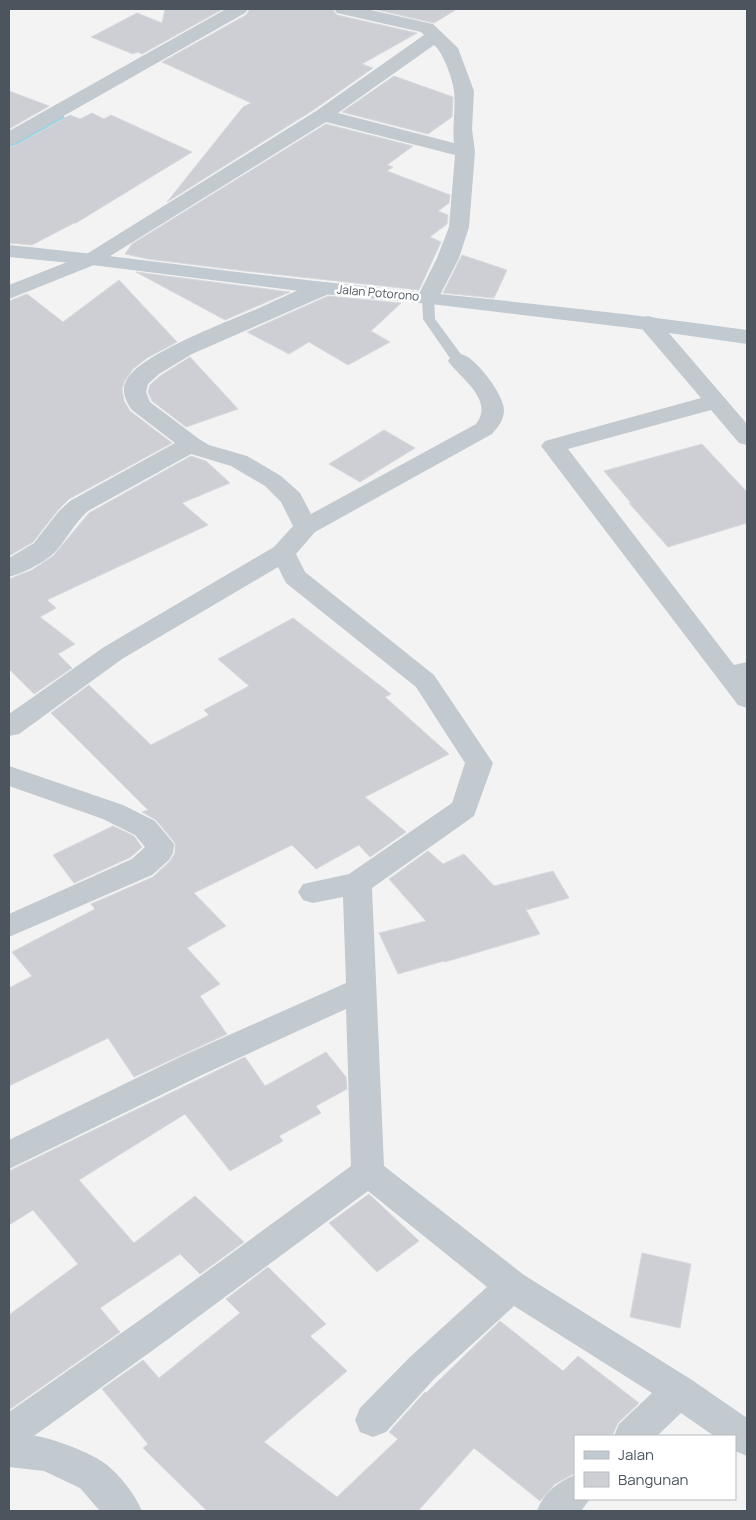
<svg xmlns="http://www.w3.org/2000/svg" width="756" height="1520" viewBox="0 0 756 1520" font-family="Manrope,sans-serif">
<rect width="100%" height="100%" fill="#f4f3f3"/>
<g fill="none" stroke-linecap="round" stroke-linejoin="round">
<path fill="#99d4e4" fill-rule="evenodd" d="M 61,114 L 65,117 L 64,119 L 9,151 L 9,144 Z"/>
</g>
<g fill="#cdcfd4" stroke="#d7d9dd">
<path d="M 165,9 L 223,9 L 142,54 L 138,52 L 133,54 L 91,37 L 137,13 L 162,23 Z"/>
<path d="M 250,9 L 332,9 L 337,15 L 417,33 L 362,64 L 373,68 L 315,109 L 167,202 L 243,107 L 251,103 L 162,62 L 246,15 Z"/>
<path d="M 373,9 L 457,9 L 434,23 Z"/>
<path d="M 394,76 L 453,97 L 452,117 L 428,134 L 342,112 Z"/>
<path d="M 9,91 L 49,106 L 9,129 Z"/>
<path d="M 92,113 L 104,119 L 111,115 L 192,152 L 76,223 L 74,223 L 32,245 L 9,243 L 9,147 L 17,145 L 70,115 L 80,119 Z"/>
<path d="M 326,124 L 413,146 L 387,165 L 393,167 L 387,171 L 450,195 L 449,203 L 438,211 L 448,215 L 447,224 L 430,237 L 441,242 L 419,290 L 245,271 L 148,259 L 125,254 L 132,244 Z"/>
<path d="M 462,255 L 507,270 L 494,298 L 443,293 Z"/>
<path d="M 136,272 L 290,292 L 225,320 Z"/>
<path d="M 119,280 L 177,342 L 147,358 L 133,369 L 125,380 L 122,389 L 124,401 L 130,411 L 172,443 L 69,499 L 58,510 L 33,542 L 9,556 L 9,301 L 27,294 L 63,322 Z"/>
<path d="M 328,296 L 401,303 L 371,331 L 390,342 L 348,365 L 309,342 L 289,354 L 247,332 Z"/>
<path d="M 190,357 L 238,409 L 186,427 L 152,401 L 148,392 L 150,385 L 160,376 Z"/>
<path d="M 384,430 L 415,448 L 360,482 L 329,464 Z"/>
<path d="M 702,444 L 747,492 L 747,523 L 668,547 L 629,503 L 631,503 L 604,471 Z"/>
<path d="M 191,456 L 206,461 L 230,483 L 182,503 L 208,525 L 47,600 L 56,608 L 40,617 L 75,644 L 58,654 L 72,668 L 34,694 L 9,669 L 9,579 L 32,570 L 53,556 L 89,513 Z"/>
<path d="M 293,618 L 391,694 L 385,697 L 449,754 L 365,797 L 406,832 L 370,857 L 359,845 L 316,869 L 292,845 L 194,893 L 226,926 L 187,948 L 220,984 L 200,996 L 227,1034 L 134,1077 L 108,1038 L 9,1086 L 9,988 L 32,976 L 12,952 L 95,909 L 91,904 L 153,877 L 170,861 L 175,853 L 175,843 L 156,820 L 142,812 L 148,810 L 51,713 L 89,685 L 151,745 L 209,715 L 204,710 L 249,686 L 218,659 Z"/>
<path d="M 113,826 L 134,836 L 142,847 L 131,857 L 74,883 L 53,855 Z"/>
<path d="M 428,851 L 443,864 L 464,854 L 494,886 L 553,871 L 569,898 L 526,910 L 540,934 L 445,962 L 444,961 L 398,974 L 379,933 L 426,921 L 389,879 Z"/>
<path d="M 326,1052 L 346,1077 L 347,1089 L 316,1106 L 321,1113 L 279,1136 L 283,1141 L 230,1171 L 185,1114 L 79,1180 L 134,1243 L 195,1196 L 244,1242 L 200,1274 L 180,1254 L 100,1308 L 120,1332 L 9,1410 L 9,1315 L 78,1264 L 33,1210 L 9,1225 L 9,1171 L 245,1057 L 265,1086 Z"/>
<path d="M 369,1194 L 419,1241 L 377,1272 L 329,1223 Z"/>
<path d="M 642,1253 L 691,1264 L 680,1328 L 630,1317 Z"/>
<path d="M 268,1267 L 326,1324 L 310,1336 L 347,1371 L 264,1442 L 337,1497 L 398,1439 L 389,1432 L 425,1392 L 426,1393 L 500,1321 L 563,1371 L 578,1356 L 639,1403 L 618,1423 L 612,1436 L 575,1436 L 575,1473 L 555,1484 L 540,1501 L 474,1448 L 418,1511 L 207,1511 L 143,1448 L 148,1444 L 102,1389 L 143,1360 L 159,1378 L 240,1313 L 226,1299 Z"/>
</g>
<g fill="none" stroke-linecap="round" stroke-linejoin="round">
<path fill="#c2c9cf" fill-rule="evenodd" d="M 428,294 L 434,298 L 435,319 L 466,361 L 464,364 L 454,364 L 423,319 L 422,298 Z"/>
<g fill="#c2c9cf" fill-rule="evenodd">
<path d="M 226,9 L 248,9 L 245,13 L 16,143 L 9,145 L 9,131 Z"/>
<path d="M 334,9 L 366,9 L 433,24 L 458,48 L 474,91 L 472,129 L 475,152 L 469,227 L 459,258 L 436,303 L 428,304 L 420,303 L 417,298 L 437,258 L 449,227 L 455,155 L 326,122 L 99,263 L 9,299 L 9,285 L 85,255 L 316,111 L 424,35 L 421,32 L 337,13 ZM 434,45 C 443,52 453,80 454,91 C 456,108 452,126 454,143 L 338,113 Z"/>
<path d="M 323,282 L 331,283 L 334,288 L 331,293 L 192,354 L 159,374 L 148,384 L 146,392 L 150,402 L 199,439 L 209,445 L 247,456 L 281,476 L 300,493 L 311,514 L 476,424 C 495,400 460,378 448,361 L 451,356 C 456,355 461,353 466,356 C 479,363 504,395 504,410 C 504,420 498,427 492,434 L 315,532 L 296,554 L 305,572 L 434,675 L 493,763 L 474,816 L 372,888 L 384,1166 L 524,1275 L 692,1380 L 747,1418 L 747,1456 L 735,1451 L 735,1436 L 714,1436 L 681,1413 L 657,1436 L 614,1436 L 619,1424 L 652,1393 L 514,1306 L 434,1379 L 386,1432 L 373,1437 L 360,1432 L 355,1420 L 360,1408 L 410,1357 L 487,1287 L 368,1191 L 171,1337 L 34,1436 C 51,1437 94,1454 107,1465 C 121,1477 135,1494 142,1511 L 100,1511 L 80,1488 L 44,1471 L 9,1467 L 9,1412 L 147,1315 L 351,1166 L 346,1009 L 204,1074 L 9,1169 L 9,1140 L 182,1056 L 346,983 L 343,897 L 313,903 L 303,900 L 298,892 L 303,884 L 349,874 L 452,803 L 465,763 L 416,687 L 286,583 L 278,567 L 122,659 L 19,734 L 9,736 L 9,714 L 104,647 L 274,547 L 293,526 L 281,502 L 265,486 L 231,466 L 191,454 L 88,511 C 73,524 65,543 52,555 C 41,564 23,573 9,577 L 9,558 L 34,543 L 59,511 L 70,501 L 175,443 L 132,410 C 126,402 121,391 126,381 C 139,354 230,321 259,308 C 280,299 301,287 323,282 Z"/>
<path d="M 648,316 L 656,318 L 747,424 L 747,445 L 739,443 L 711,410 L 568,449 L 734,665 L 747,662 L 747,708 L 738,705 L 541,446 L 545,441 L 701,398 L 637,323 L 640,318 Z"/>
<path d="M 9,766 L 123,805 L 155,821 L 174,844 L 173,853 L 169,860 L 152,875 L 9,937 L 9,914 L 132,859 L 145,847 L 135,835 L 103,819 L 9,786 Z"/>
<path d="M 575,1475 L 575,1499 L 590,1499 L 581,1511 L 537,1511 C 543,1494 557,1482 575,1475 Z"/>
</g>
<path fill="#c1c9d1" fill-rule="evenodd" d="M 9,245 C 114,255 219,271 324,282 C 465,297 607,310 747,330 L 747,344 L 648,330 L 431,304 L 323,294 L 92,265 L 9,257 Z"/>
</g>
<g text-anchor="middle" stroke-width="5" stroke-linejoin="round" paint-order="stroke">
<g font-size="12" fill="#4c555e" stroke="#fff">
<text transform="translate(378 293) rotate(5)" y="4">Jalan Potorono</text>
</g>
</g>
<rect width="756" height="1520" fill="none" stroke="#4c555e" stroke-width="20"/>
<rect x="574" y="1435" width="162" height="65" fill="#ffffff" stroke="#b7bbbf"/>
<rect x="584" y="1451" width="25" height="8" fill="#c1c9d1" stroke="#b7bbbf"/>
<text x="618" y="1460" font-size="15" fill="#4c555e">Jalan</text>
<rect x="584" y="1472" width="25" height="15" fill="#cdcfd4" stroke="#b7bbbf"/>
<text x="618" y="1485" font-size="15" fill="#4c555e">Bangunan</text>
</svg>
